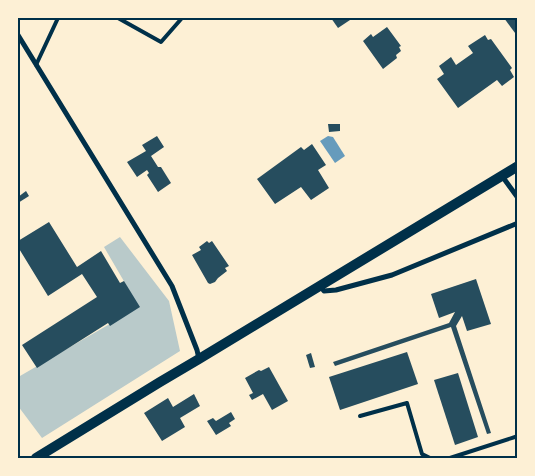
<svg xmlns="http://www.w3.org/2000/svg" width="535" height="476" viewBox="0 0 535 476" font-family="Ubuntu,sans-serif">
<rect width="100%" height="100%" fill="#fdf0d5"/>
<path fill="#b9caca" d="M 120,237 L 169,301 L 180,351 L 42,438 L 18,406 L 18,373 L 20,376 L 139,307 L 104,247 Z"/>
<path fill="#669bbc" d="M 328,136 L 333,137 L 345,156 L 335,163 L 320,141 Z"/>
<g fill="#264d5e">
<path d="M 331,18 L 353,18 L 338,28 Z"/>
<path d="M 504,18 L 518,18 L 518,37 Z"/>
<path d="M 387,27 L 401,46 L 399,47 L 401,51 L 396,55 L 397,58 L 383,69 L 363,41 L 371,34 L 373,37 Z"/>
<path d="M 485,35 L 488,40 L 491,39 L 512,68 L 510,70 L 514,77 L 502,86 L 497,80 L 458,108 L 437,79 L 444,74 L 439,66 L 451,57 L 456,65 L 473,53 L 468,46 Z"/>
<path d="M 328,124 L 340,124 L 340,131 L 329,132 Z"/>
<path d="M 157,136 L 164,147 L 151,156 L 158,167 L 161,167 L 171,183 L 158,192 L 147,175 L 149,173 L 147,170 L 137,177 L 127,162 L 146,151 L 142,145 Z"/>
<path d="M 312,144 L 326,165 L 318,170 L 329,188 L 311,200 L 301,187 L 275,204 L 257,179 L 301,147 L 304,150 Z"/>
<path d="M 26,191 L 29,196 L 18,203 L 18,197 Z"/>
<path d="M 49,222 L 77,267 L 101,251 L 120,283 L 124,281 L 140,307 L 110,326 L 108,323 L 37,368 L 22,345 L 97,297 L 82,274 L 48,296 L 18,247 L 18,241 Z"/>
<path d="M 207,241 L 209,243 L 212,241 L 229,266 L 225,268 L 227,271 L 218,278 L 215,282 L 210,284 L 208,283 L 192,255 L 201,250 L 199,247 Z"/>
<path d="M 476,279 L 491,324 L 467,331 L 462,316 L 456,326 L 491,433 L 487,434 L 451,327 L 335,366 L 333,362 L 449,323 L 455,312 L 439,318 L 431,294 Z"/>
<path d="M 407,352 L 418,384 L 340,410 L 329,377 Z"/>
<path d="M 311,353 L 315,367 L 310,368 L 306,355 Z"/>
<path d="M 269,367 L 288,401 L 272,410 L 263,394 L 252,400 L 249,395 L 253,393 L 245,378 L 259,370 L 261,371 Z"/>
<path d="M 458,373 L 478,437 L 455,445 L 434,380 Z"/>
<path d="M 194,394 L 200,406 L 180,418 L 185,427 L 162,441 L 144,413 L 168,398 L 173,407 Z"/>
<path d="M 231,412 L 235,419 L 229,423 L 231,426 L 216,435 L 207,421 L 213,418 L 216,421 Z"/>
</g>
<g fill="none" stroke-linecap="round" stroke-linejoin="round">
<g stroke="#003049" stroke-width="4">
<path d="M 118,18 L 161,42 L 182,18"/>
<path d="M 36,65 L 58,18"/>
<path d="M 360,416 L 407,403 L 422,454 L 430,458"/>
<path d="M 450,458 L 518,436"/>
</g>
<g stroke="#003049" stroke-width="5">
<path d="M 18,35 L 172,286 L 197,350 L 199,359"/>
<path d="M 502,176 L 518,198"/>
<path d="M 320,286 L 324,291 L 336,290 L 392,275 L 518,223"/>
</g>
<path stroke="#003049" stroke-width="10" d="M 36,458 L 160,382 L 199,359 L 518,166"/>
</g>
<rect width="535" height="476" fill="none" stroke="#fdf0d5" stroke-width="38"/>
<rect x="19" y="19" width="497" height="438" fill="none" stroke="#003049" stroke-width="2"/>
</svg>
